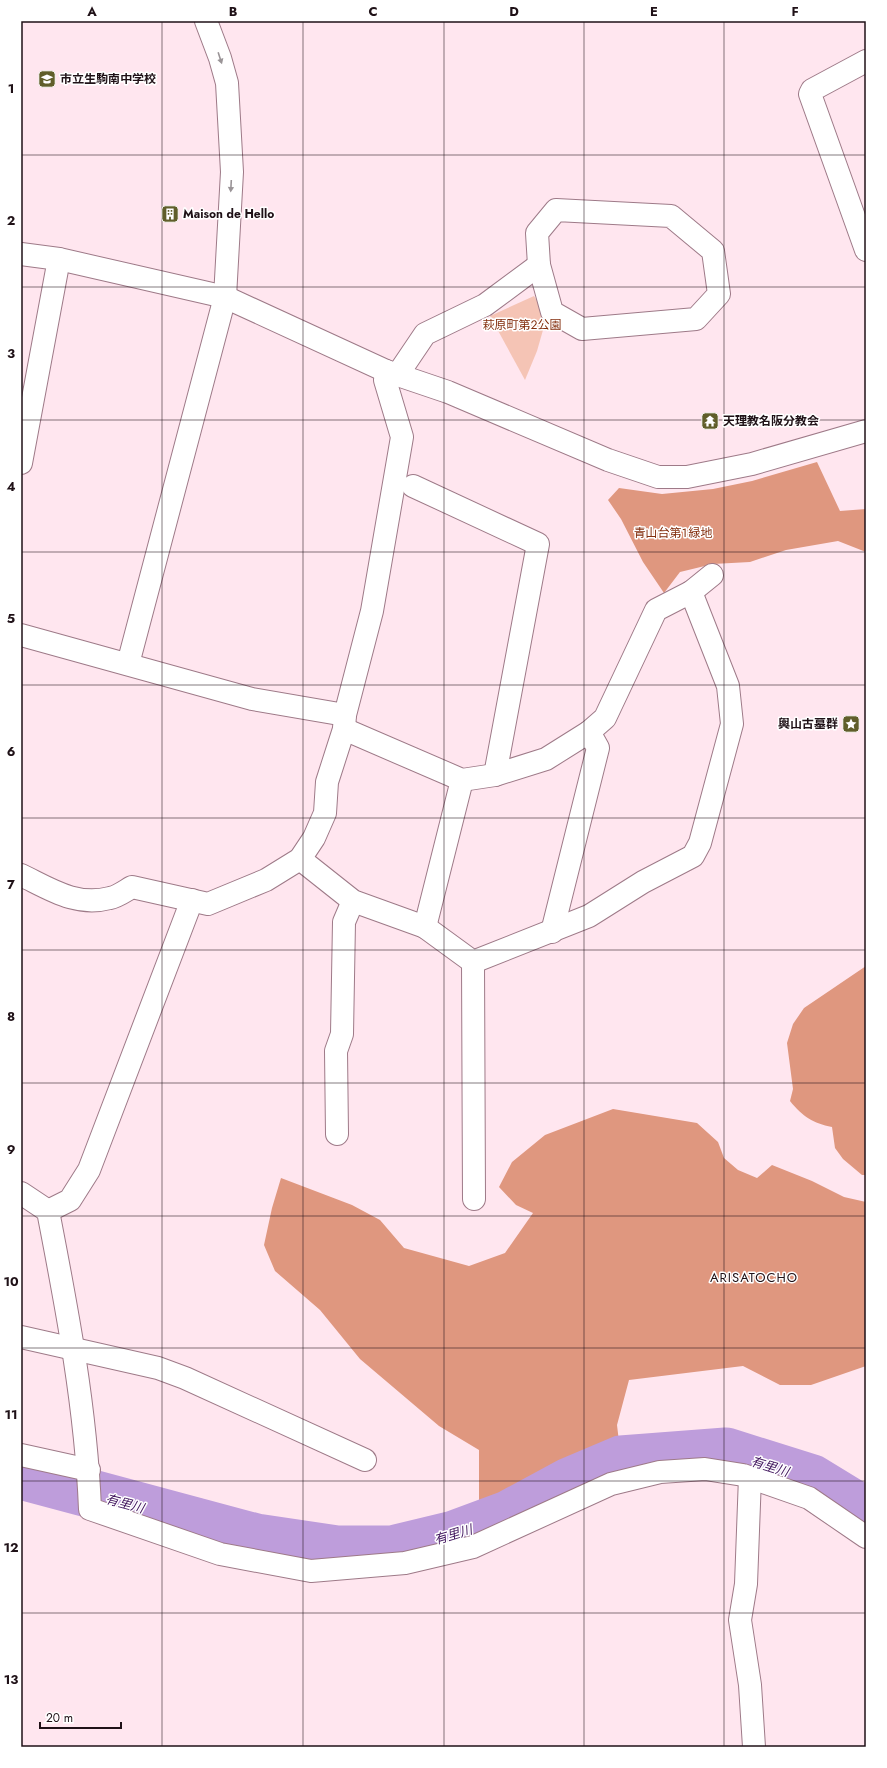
<svg xmlns="http://www.w3.org/2000/svg" width="887" height="1768" viewBox="0 0 887 1768" font-family="Jost,'Noto Sans JP',sans-serif">
<rect width="100%" height="100%" fill="#ffe6ef"/>
<path fill="#f5c4b5" d="M 534,296 L 547,316 L 537,351 L 525,380 L 490,316 Z"/>
<g fill="#df977f">
<path d="M 817,462 L 840,511 L 866,509 L 866,552 L 838,541 L 786,550 L 750,562 L 713,564 L 680,572 L 664,593 L 643,562 L 621,519 L 608,500 L 619,488 L 662,494 L 713,489 L 752,481 Z"/>
<path d="M 866,966 L 866,1175 L 862,1175 L 843,1159 L 835,1148 L 832,1127 C 813,1123 803,1117 790,1101 L 793,1089 L 787,1043 L 793,1024 L 804,1008 Z"/>
<path d="M 613,1109 L 697,1123 L 718,1142 L 724,1158 L 738,1170 L 757,1178 L 772,1165 L 812,1181 L 844,1197 L 866,1202 L 866,1366 L 811,1385 L 780,1385 L 743,1366 L 629,1380 L 617,1425 L 620,1450 L 579,1463 L 488,1512 L 479,1504 L 479,1450 L 439,1426 L 360,1359 L 320,1310 L 275,1271 L 264,1245 L 272,1208 L 281,1178 L 352,1205 L 380,1220 L 404,1248 L 469,1266 L 505,1253 L 533,1213 L 516,1205 L 499,1187 L 512,1162 L 545,1135 Z"/>
</g>
<g fill="none" stroke-linecap="round" stroke-linejoin="round">
<path stroke="#be9ddb" stroke-width="49" d="M 21,1475 L 256,1538 L 337,1550 L 392,1550 L 454,1535 L 508,1515 L 569,1482 L 621,1460 L 726,1452 L 812,1479 L 866,1512"/>
<defs>
<g id="street">
<path d="M 866,61 L 812,90 L 810,94 L 866,250"/>
<path d="M 556,210 L 671,216 L 713,251 L 719,294 L 696,319 L 582,329 L 552,312 L 539,265 L 537,233 Z"/>
<path d="M 21,254 L 59,259 L 225,297"/>
<path d="M 398,374 L 425,334 L 485,305 L 539,265"/>
<path d="M 21,463 L 59,259"/>
<path d="M 413,486 L 538,544 L 495,775"/>
<path d="M 21,635 L 252,699 L 345,715"/>
<path d="M 128,664 L 225,297 L 232,172 L 227,83 L 220,58 L 206,21"/>
<path d="M 344,729 L 462,780 L 495,775 L 546,759 L 589,732 L 605,718 L 656,610 L 691,592 L 712,575"/>
<path d="M 300,859 L 353,901 L 425,927 L 473,962 L 589,916 L 643,882 L 693,856 L 700,843 L 732,724 L 728,686 L 691,592"/>
<path d="M 21,875 C 50,889 76,907 110,898 C 117,897 125,891 132,887 L 208,904 L 266,880 L 300,859 L 314,838 L 325,813 L 327,782 L 344,729 L 345,715 L 372,611 L 402,437 L 385,380 L 386,371"/>
<path d="M 425,927 L 462,780"/>
<path d="M 552,932 L 598,748 L 589,732"/>
<path d="M 473,962 L 474,1199"/>
<path d="M 337,1134 L 336,1051 L 342,1034 L 344,922 L 353,901"/>
<path d="M 21,1193 L 48,1211 C 67,1309 86,1408 90,1509 L 220,1554 L 311,1571 L 405,1563 L 473,1547 L 611,1484 L 660,1472 L 705,1469 L 743,1475 L 809,1498 L 866,1537"/>
<path d="M 48,1211 L 70,1200 L 89,1170 L 192,900"/>
<path d="M 21,1337 L 158,1368 L 185,1378 L 365,1460"/>
<path d="M 21,1455 L 89,1470"/>
<path d="M 750,1477 L 746,1584 L 740,1620 L 750,1685 L 754,1747"/>
</g>
<path id="secondary" d="M 225,297 L 386,371 L 448,392 L 608,460 L 658,477 L 687,477 L 752,464 L 866,431"/>
</defs>
<use href="#street" stroke="#9e7a88" stroke-width="24"/>
<use href="#secondary" stroke="#9e7a88" stroke-width="24"/>
<use href="#street" stroke="#fff" stroke-width="22"/>
<use href="#secondary" stroke="#fff" stroke-width="22"/>
</g>
<defs><path id="oneway-solid" d="M-6-.8H1V-3.2L6.5 0L1 3.2V.8H-6Z"/></defs>
<g fill="#9a9497">
<use href="#oneway-solid" transform="translate(220 58) rotate(72)"/>
<use href="#oneway-solid" transform="translate(231 186) rotate(93)"/>
</g>
<path fill="none" stroke="#1f1117" stroke-width="1" stroke-opacity="0.55" d="M 162,21 L 162,1747M 303,21 L 303,1747M 444,21 L 444,1747M 584,21 L 584,1747M 724,21 L 724,1747M 21,155 L 866,155M 21,287 L 866,287M 21,420 L 866,420M 21,552 L 866,552M 21,685 L 866,685M 21,818 L 866,818M 21,950 L 866,950M 21,1083 L 866,1083M 21,1216 L 866,1216M 21,1348 L 866,1348M 21,1481 L 866,1481M 21,1613 L 866,1613"/>
<defs>
<symbol id="school-square" viewBox="-11 -11 22 22"><rect x="-9" y="-9" width="18" height="18" rx="4" fill="#605e2a" stroke="#fff"/><path d="M0-5L7-2L0 1L-7-2ZM-4 1L0 2.5L4 1V4Q0 6-4 4Z" fill="#fff"/></symbol>
<symbol id="building-square" viewBox="-11 -11 22 22"><rect x="-9" y="-9" width="18" height="18" rx="4" fill="#605e2a" stroke="#fff"/><path d="M-4-6H4V6H1V3H-1V6H-4ZM-2.5-4.3h1.7v1.8h-1.7ZM.8-4.3h1.7v1.8H.8ZM-2.5-1h1.7V.8h-1.7ZM.8-1h1.7V.8H.8Z" fill="#fff"/></symbol>
<symbol id="temple-square" viewBox="-11 -11 22 22"><rect x="-9" y="-9" width="18" height="18" rx="4" fill="#605e2a" stroke="#fff"/><path d="M0-6L5-2H3V0L6.5 2.5H4V6H1.5V3h-3V6H-4V2.5H-6.5L-3 0V-2H-5Z" fill="#fff"/></symbol>
<symbol id="sight-square" viewBox="-11 -11 22 22"><rect x="-9" y="-9" width="18" height="18" rx="4" fill="#605e2a" stroke="#fff"/><path d="M0-6L1.8-2.2L6-1.7L2.9 1.2L3.7 5.4L0 3.3L-3.7 5.4L-2.9 1.2L-6-1.7L-1.8-2.2Z" fill="#fff"/></symbol>
</defs>
<g fill-rule="evenodd">
<use href="#school-square" x="37" y="69" width="20" height="20"/>
<use href="#building-square" x="160" y="204" width="20" height="20"/>
<use href="#temple-square" x="700" y="411" width="20" height="20"/>
<use href="#sight-square" x="841" y="714" width="20" height="20"/>
</g>
<g text-anchor="middle" stroke-width="3" stroke-linejoin="round" paint-order="stroke">
<g font-size="12" font-weight="bold" fill="#1f1117" stroke="#fff" text-anchor="start">
<text x="60" y="83">市立生駒南中学校</text>
<text x="183" y="218">Maison de Hello</text>
<text x="723" y="425">天理教名阪分教会</text>
<text x="838" y="728" text-anchor="end">輿山古墓群</text>
</g>
<g font-size="12" fill="#822d0c" stroke="#fff">
<text x="522" y="329">萩原町第２公園</text>
<text x="673" y="537">青山台第１緑地</text>
</g>
<g font-size="13" letter-spacing="1" fill="#1f1117" stroke="#fff">
<text x="754" y="1282">ARISATOCHO</text>
</g>
<g font-size="13" font-style="italic" fill="#3f135c" stroke="#fff">
<text transform="translate(770 1466) rotate(17)" y="5">有里川</text>
<text transform="translate(125 1503) rotate(15)" y="5">有里川</text>
<text transform="translate(453 1534) rotate(-17)" y="5">有里川</text>
</g>
</g>
<rect width="887" height="1768" fill="none" stroke="#ffffff" stroke-width="44"/>
<path d="M40 1722v6h81v-6" fill="none" stroke="#1f1117" stroke-width="2"/>
<text x="46" y="1722" font-size="12" fill="#1f1117" stroke="#ffffff" stroke-width="3" paint-order="stroke">20 m</text>
<rect x="22" y="22" width="843" height="1724" fill="none" stroke="#1f1117" stroke-width="1.5"/>
<g font-size="13" text-anchor="middle" font-weight="bold" fill="#1f1117">
<text x="92" y="16">A</text>
<text x="233" y="16">B</text>
<text x="373" y="16">C</text>
<text x="514" y="16">D</text>
<text x="654" y="16">E</text>
<text x="795" y="16">F</text>
<text x="11" y="93">1</text>
<text x="11" y="225">2</text>
<text x="11" y="358">3</text>
<text x="11" y="491">4</text>
<text x="11" y="623">5</text>
<text x="11" y="756">6</text>
<text x="11" y="889">7</text>
<text x="11" y="1021">8</text>
<text x="11" y="1154">9</text>
<text x="11" y="1286">10</text>
<text x="11" y="1419">11</text>
<text x="11" y="1552">12</text>
<text x="11" y="1684">13</text>
</g>
</svg>
